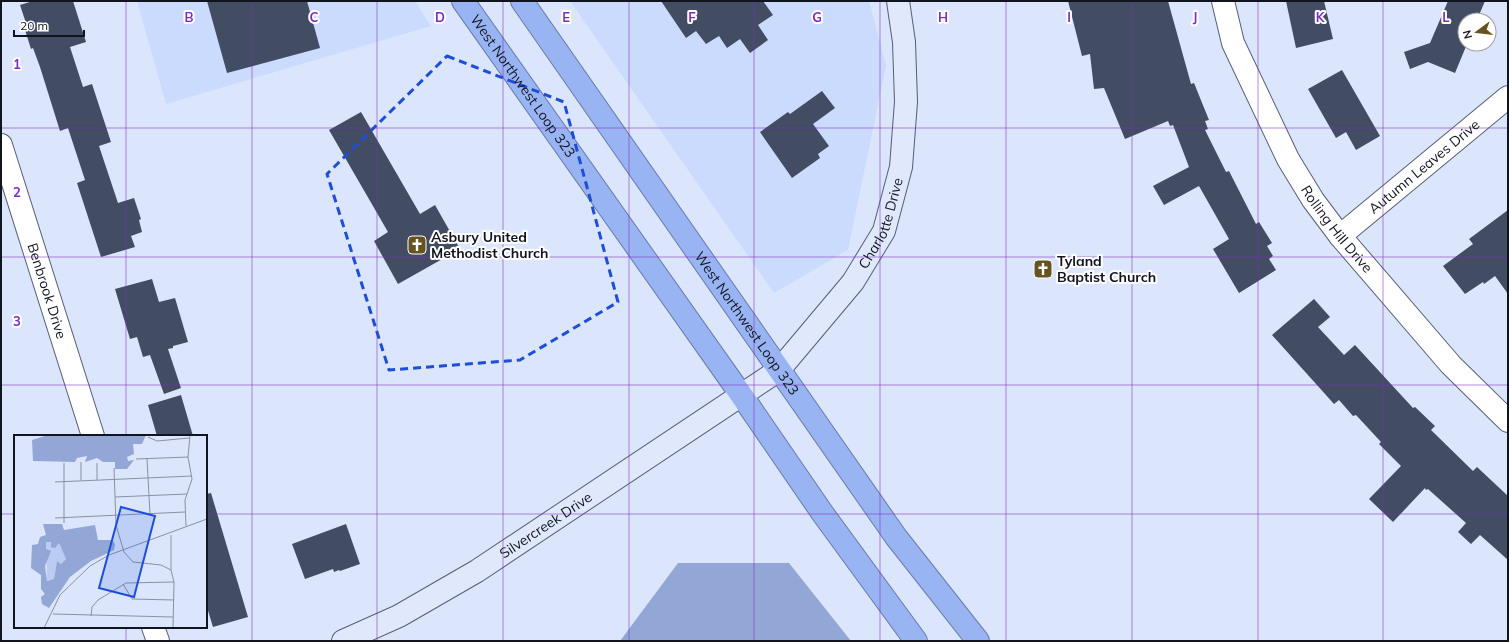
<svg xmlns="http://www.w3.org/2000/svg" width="1509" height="642" viewBox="0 0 1509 642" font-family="Mulish,sans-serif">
<rect width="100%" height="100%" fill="#dbe5fb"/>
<g fill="#cbdbfe">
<path d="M 137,1 L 415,1 L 431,26 L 166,104 Z"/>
<path d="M 570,1 L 869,1 L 886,65 L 848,250 L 774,293 Z"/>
</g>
<path fill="#92a7d6" d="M 678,563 L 789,563 L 851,641 L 620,641 Z"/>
<g fill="#424c63">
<path d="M 33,1 L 73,1 L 86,42 L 70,47 L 83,87 L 92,84 L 111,142 L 99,146 L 118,203 L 134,198 L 141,219 L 139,220 L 142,232 L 131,236 L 135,247 L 101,257 L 77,183 L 85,180 L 68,128 L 60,131 L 40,67 L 33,48 L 31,49 L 25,30 L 28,29 L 20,5 Z"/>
<path d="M 207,1 L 307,1 L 320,48 L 227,73 Z"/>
<path d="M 661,1 L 763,1 L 773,15 L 758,25 L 768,40 L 750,53 L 740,39 L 727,48 L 719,36 L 706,44 L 696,31 L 686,38 Z"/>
<path d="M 1068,1 L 1168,1 L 1191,84 L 1194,83 L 1209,120 L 1205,121 L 1208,129 L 1205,130 L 1226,172 L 1229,171 L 1256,224 L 1259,222 L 1272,243 L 1267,246 L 1273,256 L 1269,259 L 1276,270 L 1239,293 L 1213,249 L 1229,239 L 1199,186 L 1164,205 L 1153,186 L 1189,167 L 1173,125 L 1170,126 L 1168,121 L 1125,139 L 1104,88 L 1094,89 L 1090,54 L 1082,56 Z"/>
<path d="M 1286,1 L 1324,1 L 1333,39 L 1296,48 Z"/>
<path d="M 1448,1 L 1485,1 L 1477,20 L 1465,20 L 1465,44 L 1467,44 L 1455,73 L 1428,62 L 1410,69 L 1404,52 L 1430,43 Z"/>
<path d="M 1342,70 L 1380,136 L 1356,150 L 1346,132 L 1336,138 L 1308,89 Z"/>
<path d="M 822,91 L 835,108 L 813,124 L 829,146 L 818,154 L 820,158 L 792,178 L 760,132 L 788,112 L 790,114 Z"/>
<path d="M 361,112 L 420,214 L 435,205 L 460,249 L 398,284 L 374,241 L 388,232 L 329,130 Z"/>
<path d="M 1508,210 L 1508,294 L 1495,276 L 1484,284 L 1483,282 L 1465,294 L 1443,266 L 1473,244 L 1469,239 Z"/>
<path d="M 152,279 L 159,302 L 175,298 L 188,342 L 173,346 L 173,348 L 168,349 L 181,388 L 164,394 L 150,355 L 143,357 L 137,337 L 130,339 L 115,289 Z"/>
<path d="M 1314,299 L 1330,317 L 1318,327 L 1344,355 L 1355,345 L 1413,408 L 1415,407 L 1435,426 L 1431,430 L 1473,471 L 1477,467 L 1508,496 L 1508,560 L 1480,535 L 1471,544 L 1458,532 L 1466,523 L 1428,489 L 1426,490 L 1425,488 L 1393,522 L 1369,499 L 1401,466 L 1379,444 L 1381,442 L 1356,415 L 1353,416 L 1339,400 L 1334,404 L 1272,335 Z"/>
<path d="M 181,395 L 193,436 L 157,436 L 148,405 Z"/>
<path d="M 211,493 L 248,617 L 213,627 L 206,604 L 206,494 Z"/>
<path d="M 346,524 L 360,564 L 340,571 L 339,570 L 334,572 L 333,569 L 305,579 L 292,544 Z"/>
</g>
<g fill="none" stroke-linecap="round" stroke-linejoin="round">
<defs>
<g id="street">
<path id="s1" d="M 1223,1 L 1233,43 L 1288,159 L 1313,200 L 1340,236 L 1451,365 L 1508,421"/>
<path id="s2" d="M 1,145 L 93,436"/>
<path id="s3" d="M 1340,236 L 1508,97"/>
<path d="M 153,627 L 158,641"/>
</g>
<g id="secondary">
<path id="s4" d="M 343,641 L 399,616 L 477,571 L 779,370 L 853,282 L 884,231 L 901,167 L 906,102 L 904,42 L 898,1"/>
</g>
<g id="highway">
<path id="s5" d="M 463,1 L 742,396 L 823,514 L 916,641"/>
<path id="s6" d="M 522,1 L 896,537 L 978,641"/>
</g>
</defs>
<use href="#street" stroke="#555f77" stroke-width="24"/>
<use href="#secondary" stroke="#555f77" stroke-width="24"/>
<use href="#highway" stroke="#697ca8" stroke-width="24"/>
<use href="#street" stroke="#fff" stroke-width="22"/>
<use href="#secondary" stroke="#e0e8fb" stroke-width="22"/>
<use href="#highway" stroke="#99b4f3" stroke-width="22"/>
</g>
<path fill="none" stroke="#1d4ed8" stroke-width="3" stroke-dasharray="8 5" stroke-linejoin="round" d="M 447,56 L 564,102 L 618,302 L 520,360 L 389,370 L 327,174 Z"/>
<path fill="none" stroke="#7b2cbf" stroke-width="1" stroke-opacity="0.55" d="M 126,1 L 126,436M 252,1 L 252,641M 377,1 L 377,641M 503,1 L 503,641M 629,1 L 629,641M 754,1 L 754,641M 880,1 L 880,641M 1006,1 L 1006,641M 1132,1 L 1132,641M 1258,1 L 1258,641M 1383,1 L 1383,641M 1,128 L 1508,128M 1,257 L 1508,257M 1,385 L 1508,385M 1,514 L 15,514M 206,514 L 1508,514M 126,627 L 126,641"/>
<defs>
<symbol id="church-square" viewBox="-11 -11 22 22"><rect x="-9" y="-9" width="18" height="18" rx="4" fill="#675321" stroke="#fff"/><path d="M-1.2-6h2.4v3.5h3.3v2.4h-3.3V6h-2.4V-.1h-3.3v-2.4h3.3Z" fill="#fff"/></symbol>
</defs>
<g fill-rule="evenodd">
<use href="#church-square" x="406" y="234" width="22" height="22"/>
<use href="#church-square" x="1032" y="258" width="22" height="22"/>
</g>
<g text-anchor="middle" stroke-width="4" stroke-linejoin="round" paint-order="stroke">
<g font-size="14" fill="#10141e" stroke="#fff">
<text dy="5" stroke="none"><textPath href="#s5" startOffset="104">West Northwest Loop 323</textPath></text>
<text dy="5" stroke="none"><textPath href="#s3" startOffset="109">Autumn Leaves Drive</textPath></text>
<text dy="5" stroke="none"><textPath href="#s4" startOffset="695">Charlotte Drive</textPath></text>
<text dy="5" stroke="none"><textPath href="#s1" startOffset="257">Rolling Hill Drive</textPath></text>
<text dy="5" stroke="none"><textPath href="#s2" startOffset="153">Benbrook Drive</textPath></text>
<text dy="5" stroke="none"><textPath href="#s6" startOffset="393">West Northwest Loop 323</textPath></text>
<text dy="5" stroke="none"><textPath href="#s4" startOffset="234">Silvercreek Drive</textPath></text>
</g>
<g font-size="14" font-weight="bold" fill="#10141e" stroke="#fff" text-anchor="start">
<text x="431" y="242">Asbury United<tspan x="431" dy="16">Methodist Church</tspan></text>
<text x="1057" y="266">Tyland<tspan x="1057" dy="16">Baptist Church</tspan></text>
</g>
</g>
<g transform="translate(14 435)">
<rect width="193" height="193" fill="#dbe5fb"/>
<path d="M 35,106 L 45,108 L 52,124 L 47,129 L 43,126 L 40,144 L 33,146 L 32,107 Z" fill="#bbcbf1"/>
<path d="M 34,0 L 132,0 L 128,9 L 119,9 L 120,19 L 113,22 L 114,26 L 120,25 L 113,34 L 101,34 L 101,27 L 89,27 L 83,23 L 71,27 L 73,21 L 63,23 L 61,27 L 19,26 L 18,5 ZM 29,89 L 48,89 L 50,95 L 81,90 L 84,105 L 98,105 L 101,109 L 100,115 L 77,126 L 56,142 L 35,173 L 28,169 L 27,162 L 31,159 L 27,154 L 27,140 L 17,133 L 18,110 L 24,109 L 26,102 L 32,100 ZM 32,107 L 37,107 L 37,112 L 41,113 L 45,108 L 52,124 L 47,129 L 43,126 L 40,144 L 33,146 L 31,131 L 37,116 L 32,114 Z" fill="#92a7d6" fill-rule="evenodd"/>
<path fill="none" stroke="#8a91a3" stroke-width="1" d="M 134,2 L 143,6 L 175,3M 122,24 L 174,22M 133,24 L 136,79M 67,27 L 67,45M 83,28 L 83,45M 100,33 L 102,90 L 110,117 L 119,127 L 147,130 L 157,135 L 160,147 L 159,193M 41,47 L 178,41M 101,62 L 173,59M 41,83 L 171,77M 50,88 L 50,28M 172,91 L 171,65 L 178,44 L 174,22 L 176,0M 157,135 L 157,100M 109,149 L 118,164 L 160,165M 39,179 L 159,182M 77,181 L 78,172 L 84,165 L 112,148 L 160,147M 30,193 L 46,160 L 76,131 L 95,120 L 193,84"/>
<path fill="#1d4ed8" fill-opacity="0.15" stroke="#1d4ed8" stroke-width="2" d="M 107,72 L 141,81 L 120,162 L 85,153 Z"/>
<rect width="193" height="193" fill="none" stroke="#10141e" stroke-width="2"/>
</g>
<g font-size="13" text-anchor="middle" font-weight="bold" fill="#7b2cbf" stroke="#fff" stroke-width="4" stroke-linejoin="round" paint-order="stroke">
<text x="189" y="22">B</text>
<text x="314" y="22">C</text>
<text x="440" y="22">D</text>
<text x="566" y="22">E</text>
<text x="692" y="22">F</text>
<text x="817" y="22">G</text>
<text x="943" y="22">H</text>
<text x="1069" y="22">I</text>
<text x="1195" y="22">J</text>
<text x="1320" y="22">K</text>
<text x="1446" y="22">L</text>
<text x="17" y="69">1</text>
<text x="17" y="197">2</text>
<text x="17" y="326">3</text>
</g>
<rect width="1509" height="642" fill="none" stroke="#10141e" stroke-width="4"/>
<g transform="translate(1477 32) rotate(255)"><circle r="19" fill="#ffffff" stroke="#9fa1a5"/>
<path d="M0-3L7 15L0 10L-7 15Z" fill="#675321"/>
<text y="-6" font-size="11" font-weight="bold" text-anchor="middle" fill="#10141e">N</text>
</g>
<path d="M14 30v6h70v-6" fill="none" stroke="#10141e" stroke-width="2"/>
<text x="20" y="30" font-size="12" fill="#10141e" stroke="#ffffff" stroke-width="3" paint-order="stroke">20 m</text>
</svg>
